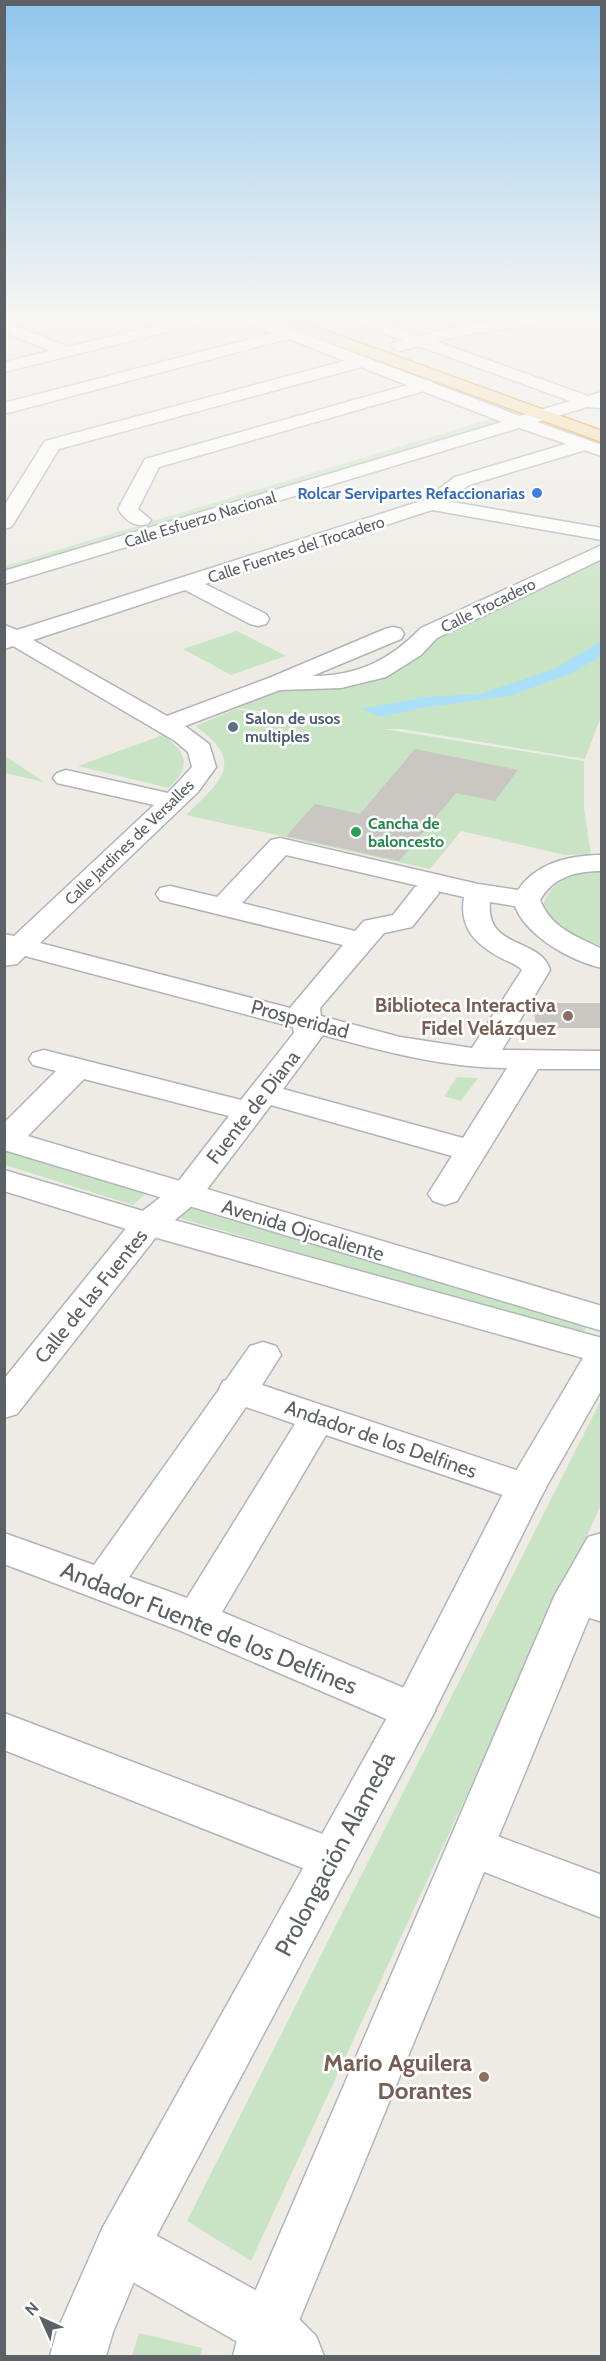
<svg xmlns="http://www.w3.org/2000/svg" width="606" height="2361" viewBox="0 0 606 2361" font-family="Cabin,sans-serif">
<rect width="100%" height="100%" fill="#eeebe5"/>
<g fill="#c8e4c4">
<path d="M 494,418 L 506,422 L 5,575 L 5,566 Z"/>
<path d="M 601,558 L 601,717 L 585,759 L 402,729 L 384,729 L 584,761 L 584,808 L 591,854 L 565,855 L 461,831 L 430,869 L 186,815 C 221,781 247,762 195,726 L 236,709 L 294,719 L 325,720 L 237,708 L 285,689 L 321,690 L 357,686 L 391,673 L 436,636 Z"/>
<path d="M 237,631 L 286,656 L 231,675 L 183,649 Z"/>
<path d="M 163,735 C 187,753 192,765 169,788 L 78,766 Z"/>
<path d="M 5,756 L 44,782 L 5,773 Z"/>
<path d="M 601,870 L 601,950 C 580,937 557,927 543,906 C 550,880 577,872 601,870 Z"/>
<path d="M 457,1077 L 478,1078 L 461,1101 L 444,1096 Z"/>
<path d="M 4,1151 L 5,1151 L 145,1194 L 133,1205 L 5,1165 Z"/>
<path d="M 186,1205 L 588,1326 L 581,1335 L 176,1217 Z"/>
<path d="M 601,1400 L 601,1505 L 251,2261 L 187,2221 Z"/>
<path d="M 139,2333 L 202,2348 L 201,2356 L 132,2356 Z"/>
</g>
<path fill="#abe0f8" d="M 601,641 L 601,656 L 571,674 L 509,696 L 421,708 L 381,717 L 361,709 L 425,697 L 481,694 L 554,669 Z"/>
<g fill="#cac6c2">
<path d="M 415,749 L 518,770 L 495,801 L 456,793 L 399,861 L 286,836 L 315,804 L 360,814 Z"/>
<path d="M 533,1003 L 602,1003 L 602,1028 L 536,1028 Z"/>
</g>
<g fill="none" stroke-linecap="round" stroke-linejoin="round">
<defs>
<g id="minor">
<path d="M 203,314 L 231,314 L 229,317 L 4,372 L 4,362 L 50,351 L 4,332 L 4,321 L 68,347 Z"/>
<path d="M 359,314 L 385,314 C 379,321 362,325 353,322 L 351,319 Z"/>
<path d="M 539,314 L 580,314 L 572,319 L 463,335 L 399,351 L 391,346 L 393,343 L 463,325 Z"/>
<path d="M 289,329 L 295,331 L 297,334 L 295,337 L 4,414 L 4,403 Z"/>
<path d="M 359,357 L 367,362 L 365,366 L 59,449 L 14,523 L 11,527 L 4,529 L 4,506 L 45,441 Z"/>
<path d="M 425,380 L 431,381 L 434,385 L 431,389 L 159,467 L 138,509 L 151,520 L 148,524 C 134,528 125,520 118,509 L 145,459 Z"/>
<path d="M 582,439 L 589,441 L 591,445 L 589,449 L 469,485 L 447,501 L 602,528 L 602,540 L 432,510 L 205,584 L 266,614 L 269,619 L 266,624 L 258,626 L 250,624 L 185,590 L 33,640 L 167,716 L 269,678 L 385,629 L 393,627 L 401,629 L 404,634 L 401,639 L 312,676 C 358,676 390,660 421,628 L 602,545 L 602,559 L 437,638 L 421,655 L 386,677 L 341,688 L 280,690 L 185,726 L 209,744 L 216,767 L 198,792 L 40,943 L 290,1008 L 343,945 L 160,900 L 156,894 L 160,888 L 170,886 L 217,897 L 271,840 L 280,838 L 478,884 L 518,890 C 536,863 570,855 602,855 L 602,871 C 576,871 553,877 540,900 C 551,928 576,936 602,949 L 602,968 C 571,961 526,936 515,906 L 490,902 C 485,950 541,937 550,970 L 502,1050 L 602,1051 L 602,1069 L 538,1069 L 457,1201 L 445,1205 L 433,1201 L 428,1194 L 452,1156 L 271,1105 L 198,1201 L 160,1232 L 17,1414 L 4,1418 L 4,1379 L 136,1216 L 174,1187 L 229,1116 L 84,1079 L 17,1147 L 4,1150 L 4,1123 L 56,1071 L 33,1065 L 29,1059 L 33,1053 L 44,1050 L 241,1100 L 294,1033 L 293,1027 L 25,956 L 17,964 L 4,966 L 4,934 L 14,936 L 154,805 L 57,783 L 53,778 L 57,773 L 66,770 L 168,793 L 192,767 L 188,752 L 175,741 L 13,646 L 4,649 L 4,625 L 17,630 L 424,500 L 455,477 ZM 286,855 L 419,886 L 415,887 L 393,915 L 364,921 L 355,931 L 242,903 ZM 437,891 L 464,897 C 459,928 475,944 501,958 C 508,962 517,964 522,970 L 472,1048 L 400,1037 L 321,1016 L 320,1008 L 384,933 L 412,927 L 439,893 ZM 323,1035 C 383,1051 444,1068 507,1068 L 463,1138 L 283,1089 Z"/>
<path d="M 263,1342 L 276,1346 L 281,1355 L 262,1385 L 540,1478 L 546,1488 L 540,1498 L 526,1503 L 326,1435 L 222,1612 L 428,1698 L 435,1711 L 428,1724 L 413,1729 L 398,1724 L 181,1631 L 4,1564 L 4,1533 L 94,1565 L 218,1391 L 223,1381 L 226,1380 L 250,1346 ZM 246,1407 L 295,1424 L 187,1598 L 129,1577 Z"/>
<path d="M 575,1581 L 602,1589 L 602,1622 L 560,1608 L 554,1597 L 560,1586 Z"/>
<path d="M 4,1713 L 349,1844 L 356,1859 L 349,1874 L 333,1880 L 4,1750 Z"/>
<path d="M 470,1826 L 602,1875 L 602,1918 L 454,1860 L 447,1846 L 454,1832 Z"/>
<path d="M 122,2219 L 141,2227 L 288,2308 L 316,2336 L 324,2356 L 257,2356 L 248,2348 L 103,2265 L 95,2246 L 103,2227 Z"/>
</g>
<path id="tertiary" d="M 230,314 L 252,314 L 520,416 L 570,401 L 339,317 L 337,314 L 360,314 L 588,396 L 602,392 L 600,408 L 587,407 L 537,422 L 602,445 L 602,456 L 519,428 L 4,584 L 4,571 L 502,422 L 232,317 Z"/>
<g id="secondary">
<path d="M 4,1129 L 602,1306 L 602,1331 L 4,1150 Z"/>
<path d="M 4,1170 L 160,1216 L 602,1338 L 602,1389 L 545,1489 L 428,1724 L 141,2265 L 113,2332 L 106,2356 L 50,2356 L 57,2331 L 103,2227 L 398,1698 L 506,1488 L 583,1358 L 136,1232 L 4,1191 Z"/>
<path d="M 602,1533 L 602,1586 L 296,2328 L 289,2356 L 233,2356 L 240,2328 L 248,2308 L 554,1597 L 588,1537 Z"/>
</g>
<path id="trunk" d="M 257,314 L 280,314 L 602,431 L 602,442 L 259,317 Z"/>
</defs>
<use href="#minor" stroke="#b0b3b7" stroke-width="3"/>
<use href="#tertiary" stroke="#b0b3b7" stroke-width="3"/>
<use href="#secondary" stroke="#b2b5b9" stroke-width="3"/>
<use href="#trunk" stroke="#e28812" stroke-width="3"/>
<use href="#minor" fill="#fff" fill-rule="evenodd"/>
<use href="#tertiary" fill="#fff" fill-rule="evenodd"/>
<use href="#secondary" fill="#fff" fill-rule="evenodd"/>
<use href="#trunk" fill="#f7daa3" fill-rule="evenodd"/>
</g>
<linearGradient id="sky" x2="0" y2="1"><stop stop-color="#8fc6ee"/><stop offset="0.49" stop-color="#f7f6f3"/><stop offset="1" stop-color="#f7f6f3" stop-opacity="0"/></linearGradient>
<rect width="606" height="645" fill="url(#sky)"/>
<circle fill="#3f7fe0" stroke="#fff" stroke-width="2" cx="537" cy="493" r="6"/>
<circle fill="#5c6f8a" stroke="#fff" stroke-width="2" cx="233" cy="727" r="6"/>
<circle fill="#2e9e5b" stroke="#fff" stroke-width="2" cx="356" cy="832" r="6"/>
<g fill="#8d6e63" stroke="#fff" stroke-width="2">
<circle cx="568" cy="1016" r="6"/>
<circle cx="484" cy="2077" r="6"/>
</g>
<g text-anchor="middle" stroke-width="5" stroke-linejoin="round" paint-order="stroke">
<g font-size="16" font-weight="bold" fill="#366cbe" stroke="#fff" text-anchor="end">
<text x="525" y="499">Rolcar Servipartes Refaccionarias</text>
</g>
<g font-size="16" fill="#5d6165" stroke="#fff">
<text transform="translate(200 519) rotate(-17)" y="6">Calle Esfuerzo Nacional</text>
<text transform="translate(296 549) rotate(-18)" y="6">Calle Fuentes del Trocadero</text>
<text transform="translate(488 605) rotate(-26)" y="6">Calle Trocadero</text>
<text transform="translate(129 842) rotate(-44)" y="6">Calle Jardines de Versalles</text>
</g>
<g font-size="16" font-weight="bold" fill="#4e5e75" stroke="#fff" text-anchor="start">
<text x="245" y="724">Salon de usos<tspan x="245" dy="18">multiples</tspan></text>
</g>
<g font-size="16" font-weight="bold" fill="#27864d" stroke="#fff" text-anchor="start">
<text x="368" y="829">Cancha de<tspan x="368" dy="18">baloncesto</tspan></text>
</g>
<g font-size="20" font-weight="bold" fill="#785e54" stroke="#fff" text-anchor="end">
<text x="556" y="1012">Biblioteca Interactiva<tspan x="556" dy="23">Fidel Velázquez</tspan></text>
</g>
<g font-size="20" fill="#5d6165" stroke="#fff">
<text transform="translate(300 1019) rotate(15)" y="7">Prosperidad</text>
<text transform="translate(253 1107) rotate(-52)" y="7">Fuente de Diana</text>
<text transform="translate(303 1230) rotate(17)" y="7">Avenida Ojocaliente</text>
<text transform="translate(91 1296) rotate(-51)" y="7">Calle de las Fuentes</text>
<text transform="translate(381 1439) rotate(19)" y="7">Andador de los Delfines</text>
</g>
<g font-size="24" fill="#5d6165" stroke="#fff">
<text transform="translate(209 1628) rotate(22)" y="8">Andador Fuente de los Delfines</text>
<text transform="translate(335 1854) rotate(-62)" y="8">Prolongación Alameda</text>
</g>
<g font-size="24" font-weight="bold" fill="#785e54" stroke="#fff" text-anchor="end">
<text x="472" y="2071">Mario Aguilera<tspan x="472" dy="28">Dorantes</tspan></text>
</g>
</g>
<rect width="606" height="2361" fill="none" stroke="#5d6165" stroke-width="12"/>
<g transform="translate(42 2319) rotate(315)" stroke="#ffffff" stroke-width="4.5" paint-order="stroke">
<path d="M0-4.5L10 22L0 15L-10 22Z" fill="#5d6165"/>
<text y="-9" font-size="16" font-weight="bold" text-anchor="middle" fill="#5d6165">N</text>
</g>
</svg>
